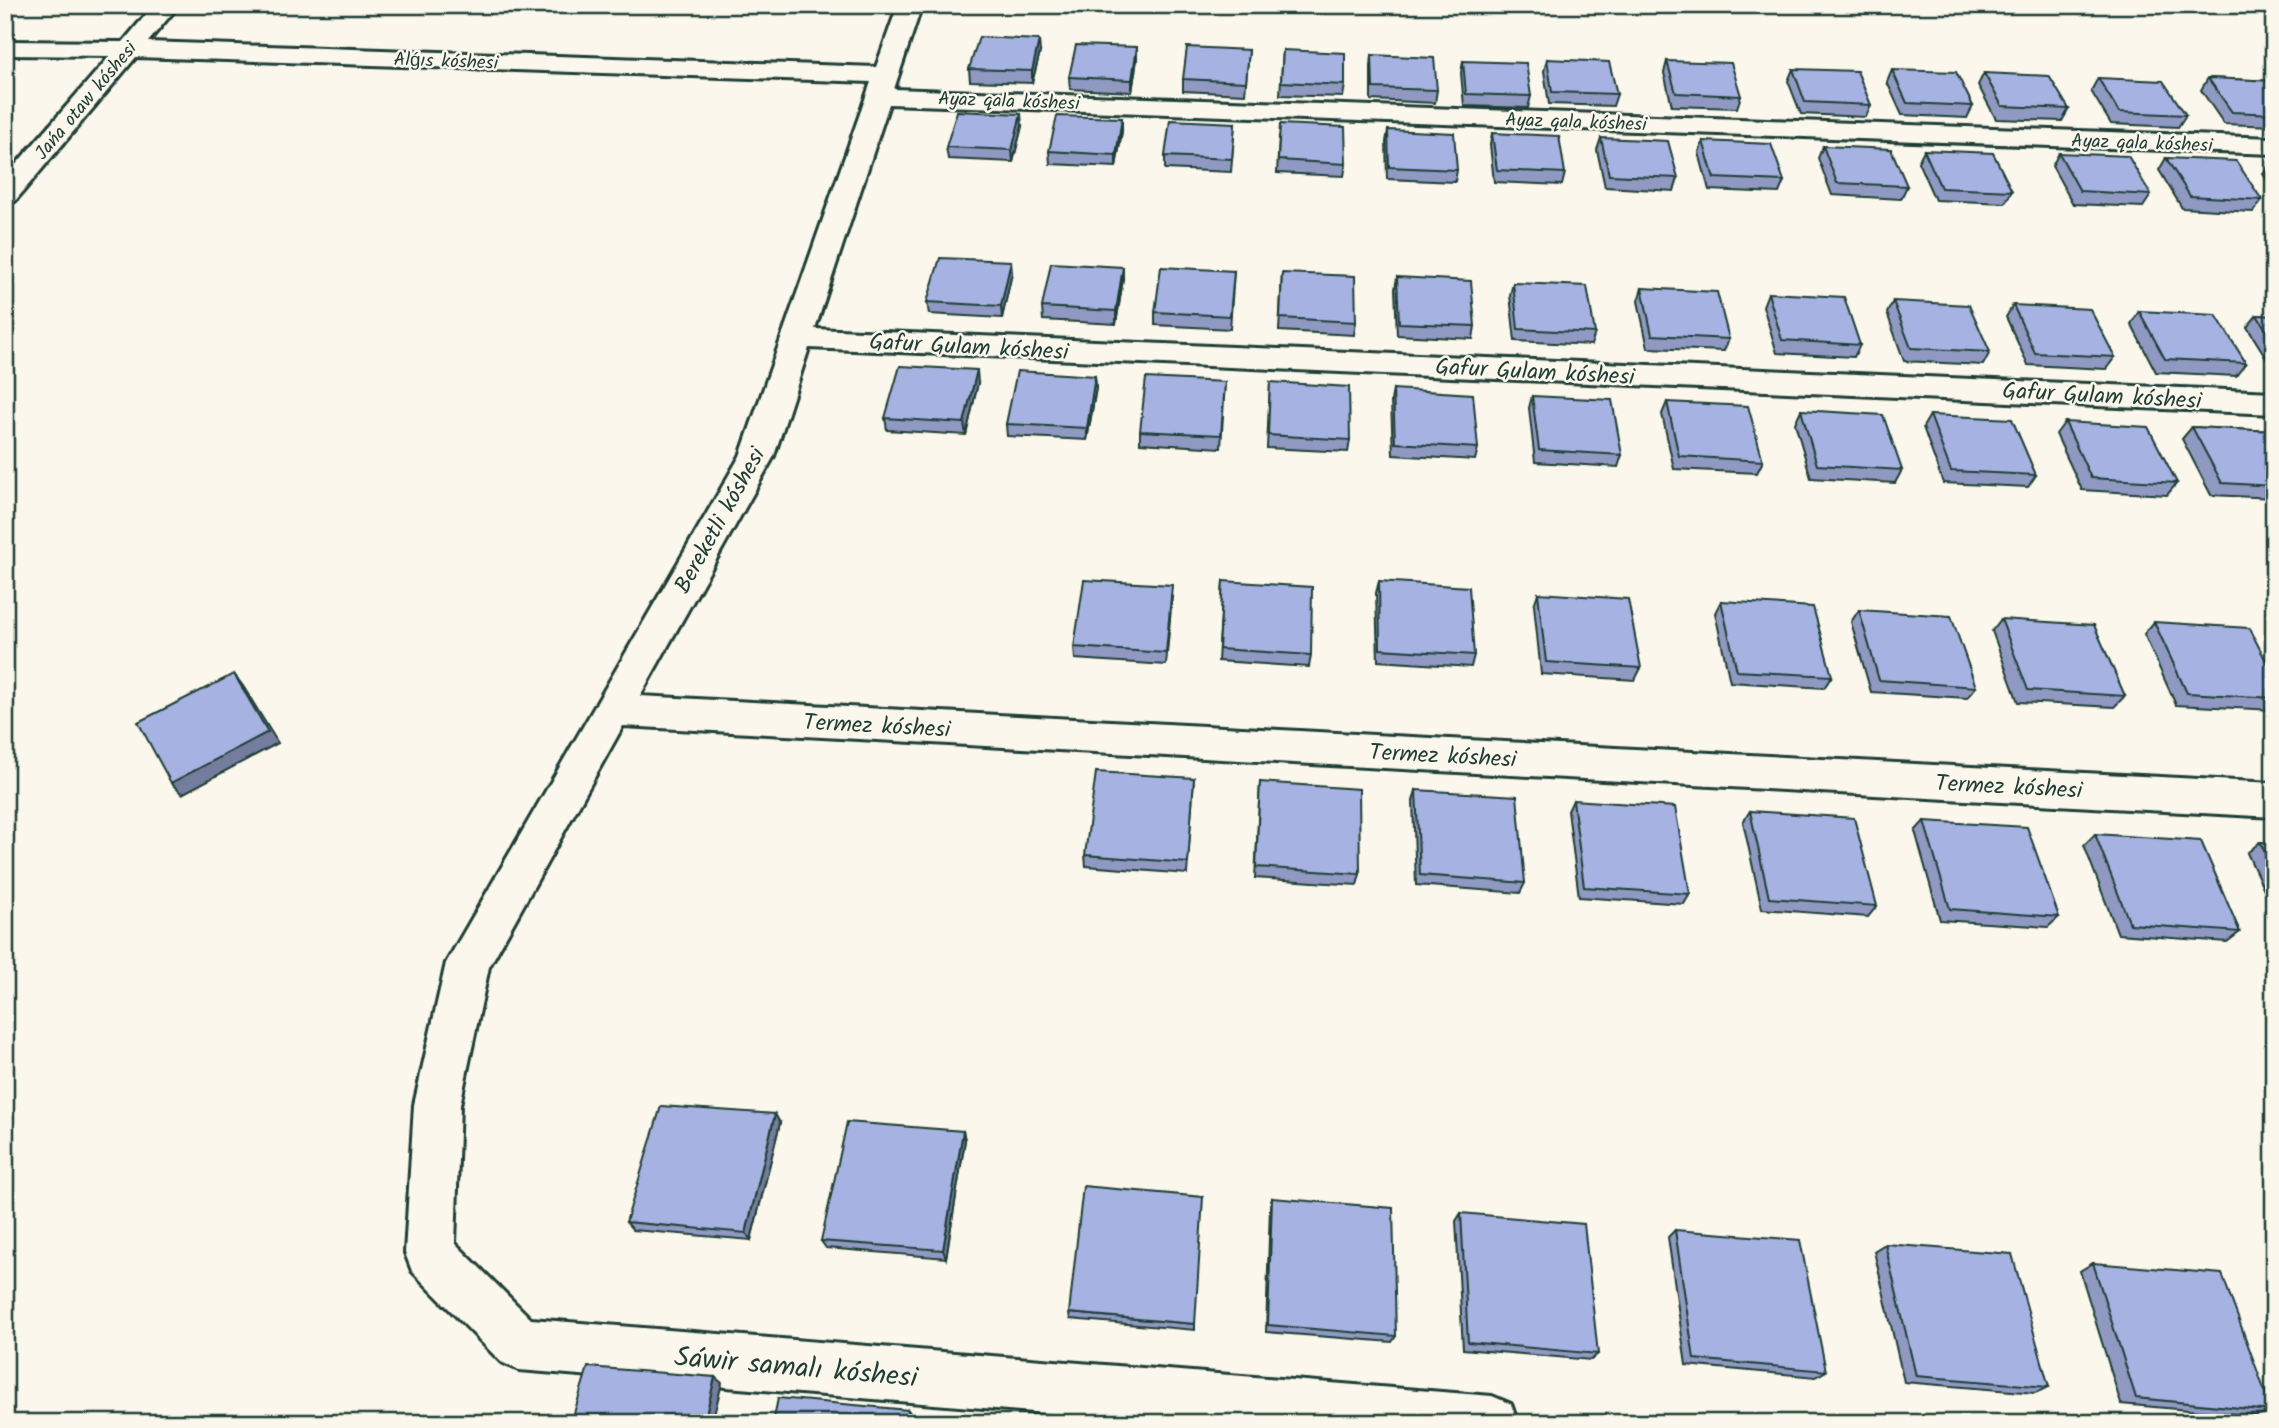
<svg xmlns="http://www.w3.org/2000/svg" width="2279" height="1428" viewBox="0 0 2279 1428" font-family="Kalam,sans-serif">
<rect width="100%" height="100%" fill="#fbf7ec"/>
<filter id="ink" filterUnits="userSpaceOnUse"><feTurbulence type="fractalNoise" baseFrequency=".0143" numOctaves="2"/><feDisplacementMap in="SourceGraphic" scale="14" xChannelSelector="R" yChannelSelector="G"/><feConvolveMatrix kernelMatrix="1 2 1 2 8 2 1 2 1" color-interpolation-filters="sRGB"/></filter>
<g filter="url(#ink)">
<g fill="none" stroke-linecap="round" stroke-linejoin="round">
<defs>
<path id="minor" d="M 154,5 L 179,5 L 148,42 L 876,67 L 898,5 L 922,5 L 894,89 L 2274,138 L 2274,154 L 889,104 L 815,329 L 2274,392 L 2274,414 L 809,348 L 774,456 L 640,696 L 2274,783 L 2274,817 L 623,726 L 489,967 L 460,1105 L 455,1243 L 531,1319 L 1492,1396 L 1511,1404 L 1518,1423 L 1165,1423 L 519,1370 L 501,1362 L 412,1271 L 405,1253 L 414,1105 L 446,963 L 740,456 L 871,82 L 136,57 L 15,201 L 5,203 L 5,177 L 110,56 L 5,55 L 5,41 L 123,42 Z"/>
</defs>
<use href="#minor" stroke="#1f3d34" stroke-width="6"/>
<use href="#minor" fill="#fbf7ec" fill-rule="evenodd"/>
</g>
<g fill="#8f99c2" stroke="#1f3d34" stroke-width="2">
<path d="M 1249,50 L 1245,94 L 1183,91 L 1183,79 Z"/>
<path d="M 1283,50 L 1345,85 L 1343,97 L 1280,95 Z"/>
<path d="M 1040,52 L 1032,83 L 970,81 L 969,69 Z"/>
<path d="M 1372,55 L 1437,90 L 1435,103 L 1371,100 L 1371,67 Z"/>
<path d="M 1137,59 L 1132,92 L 1070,89 L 1069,77 Z"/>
<path d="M 1547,59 L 1617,94 L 1613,106 L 1549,104 L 1544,71 Z"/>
<path d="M 1463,61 L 1531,96 L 1528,108 L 1464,106 L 1461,73 Z"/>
<path d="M 1667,61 L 1741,96 L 1737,108 L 1672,106 L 1664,73 Z"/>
<path d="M 1793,69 L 1871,105 L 1866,117 L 1801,114 L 1788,81 Z"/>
<path d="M 1892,70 L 1973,106 L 1967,118 L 1902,115 L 1887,82 Z"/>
<path d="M 1984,73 L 2069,109 L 2062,121 L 1996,119 L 1978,85 Z"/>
<path d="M 2098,78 L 2186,115 L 2178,127 L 2111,124 L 2091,91 Z"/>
<path d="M 2208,78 L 2274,81 L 2274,126 L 2224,124 L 2201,90 Z"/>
<path d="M 1235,123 L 1231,172 L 1165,169 L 1165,156 Z"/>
<path d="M 1022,126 L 1013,162 L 948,159 L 946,147 Z"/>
<path d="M 1388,130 L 1457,170 L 1455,182 L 1387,179 L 1386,142 Z"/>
<path d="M 1122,131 L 1116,167 L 1050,164 L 1049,151 Z"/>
<path d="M 1492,133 L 1565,173 L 1562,185 L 1494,182 L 1490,145 Z"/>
<path d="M 1279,136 L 1346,164 L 1344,176 L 1277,173 Z"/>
<path d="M 1601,138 L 1678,178 L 1674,191 L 1605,187 L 1597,150 Z"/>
<path d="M 1703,141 L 1784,181 L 1779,193 L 1709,190 L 1699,153 Z"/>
<path d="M 1823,146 L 1907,186 L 1901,199 L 1832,195 L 1818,158 Z"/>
<path d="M 1924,150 L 2012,191 L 2005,203 L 1935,200 L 1918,162 Z"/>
<path d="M 2059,153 L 2151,195 L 2143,207 L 2073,204 L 2052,166 Z"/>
<path d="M 2166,158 L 2262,200 L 2253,212 L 2182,208 L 2159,170 Z"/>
<path d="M 2271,162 L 2274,162 L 2274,190 L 2263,174 Z"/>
<path d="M 1234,271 L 1230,329 L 1155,325 L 1155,312 Z"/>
<path d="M 1012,273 L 1002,318 L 929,314 L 927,302 Z"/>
<path d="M 1282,273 L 1356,322 L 1354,335 L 1279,331 Z"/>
<path d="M 1397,277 L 1475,326 L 1473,339 L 1397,335 L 1395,289 Z"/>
<path d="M 1123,279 L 1116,324 L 1043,320 L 1042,307 Z"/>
<path d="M 1513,283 L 1595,333 L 1591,345 L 1515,341 L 1510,295 Z"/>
<path d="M 1642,288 L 1729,339 L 1724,351 L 1648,348 L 1638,301 Z"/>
<path d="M 1768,293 L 1860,345 L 1854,357 L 1777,353 L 1763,306 Z"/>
<path d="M 1893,301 L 1990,352 L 1983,365 L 1904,361 L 1887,313 Z"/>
<path d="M 2013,305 L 2115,357 L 2106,369 L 2028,365 L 2006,317 Z"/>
<path d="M 2139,311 L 2246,363 L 2236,376 L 2156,372 L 2131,324 Z"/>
<path d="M 2257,315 L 2274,316 L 2274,370 L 2247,327 Z"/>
<path d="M 1095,376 L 1096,388 L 1087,440 L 1007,436 L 1006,424 Z"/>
<path d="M 1225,382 L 1221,448 L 1140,443 L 1140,431 Z"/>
<path d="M 1270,382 L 1350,440 L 1348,452 L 1267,448 Z"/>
<path d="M 978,383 L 966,435 L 887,430 L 885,418 Z"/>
<path d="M 1393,389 L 1478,448 L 1475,460 L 1393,455 L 1391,401 Z"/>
<path d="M 1532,396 L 1622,455 L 1618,467 L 1535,462 L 1529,408 Z"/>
<path d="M 1667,402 L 1763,461 L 1757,473 L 1674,469 L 1662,414 Z"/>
<path d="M 1801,410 L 1902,470 L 1895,483 L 1811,478 L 1795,423 Z"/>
<path d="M 1930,415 L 2036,475 L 2028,487 L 1943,483 L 1923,427 Z"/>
<path d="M 2065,422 L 2177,483 L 2167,495 L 2082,490 L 2056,434 Z"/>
<path d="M 2192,427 L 2274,431 L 2274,498 L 2211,495 L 2182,439 Z"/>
<path d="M 1223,581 L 1311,655 L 1309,667 L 1218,661 Z"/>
<path d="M 1379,581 L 1474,655 L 1471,667 L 1378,661 L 1376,593 Z"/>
<path d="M 1538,593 L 1641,668 L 1635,680 L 1541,674 L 1534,605 Z"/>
<path d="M 1172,597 L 1166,665 L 1075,659 L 1074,647 Z"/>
<path d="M 1721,601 L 1832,676 L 1824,688 L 1730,682 L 1715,613 Z"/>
<path d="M 1859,610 L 1976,687 L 1967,698 L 1871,692 L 1851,622 Z"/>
<path d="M 2001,619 L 2125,696 L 2114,707 L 2018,702 L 1992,631 Z"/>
<path d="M 2154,622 L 2274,676 L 2274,710 L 2176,705 L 2144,634 Z"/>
<path d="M 1194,778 L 1187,874 L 1086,866 L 1085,855 Z"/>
<path d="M 1260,782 L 1360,874 L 1357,885 L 1255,878 Z"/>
<path d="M 1416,790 L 1525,883 L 1520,893 L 1416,885 L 1413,801 Z"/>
<path d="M 1573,800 L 1690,894 L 1684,904 L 1579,897 L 1568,811 Z"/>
<path d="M 1750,811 L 1877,906 L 1868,917 L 1762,909 L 1743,822 Z"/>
<path d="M 1924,821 L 2059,917 L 2048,927 L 1940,920 L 1915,831 Z"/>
<path d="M 2095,834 L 2240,932 L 2227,942 L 2118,934 L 2084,845 Z"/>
<path d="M 2260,842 L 2274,843 L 2274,911 L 2247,853 Z"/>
<path d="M 780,1123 L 751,1240 L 633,1230 L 626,1222 Z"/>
<path d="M 963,1131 L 965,1140 L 946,1258 L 826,1248 L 821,1241 Z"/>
<path d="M 1272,1198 L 1396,1336 L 1392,1342 L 1266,1332 L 1270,1206 Z"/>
<path d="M 1461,1213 L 1598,1354 L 1591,1360 L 1463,1349 L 1456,1221 Z"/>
<path d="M 1675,1230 L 1826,1371 L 1816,1377 L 1686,1365 L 1668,1237 Z"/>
<path d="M 1885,1244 L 2049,1387 L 2035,1393 L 1904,1382 L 1874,1251 Z"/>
<path d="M 2093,1263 L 2272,1411 L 2255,1416 L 2121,1404 L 2080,1271 Z"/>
<path d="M 1069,1313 L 1195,1324 L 1195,1330 L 1070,1319 Z"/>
</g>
<g fill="#747d9e" stroke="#1f3d34" stroke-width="2">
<path d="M 1039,40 L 1040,52 L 1032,83 L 1032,71 Z"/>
<path d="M 1137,47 L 1137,59 L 1132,92 L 1132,80 Z"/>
<path d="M 1021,114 L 1022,126 L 1013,162 L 1012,150 Z"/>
<path d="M 1122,118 L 1122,131 L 1116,167 L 1116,155 Z"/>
<path d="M 1011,261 L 1012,273 L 1002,318 L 1001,306 Z"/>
<path d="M 1123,267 L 1123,279 L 1116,324 L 1116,311 Z"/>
<path d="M 977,370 L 978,383 L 966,435 L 964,423 Z"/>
<path d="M 1095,376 L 1096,388 L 1087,440 L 1087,428 Z"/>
<path d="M 234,674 L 243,686 L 278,743 L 182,794 L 171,783 Z"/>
<path d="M 775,1114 L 780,1123 L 751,1240 L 746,1233 Z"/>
<path d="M 963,1131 L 965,1140 L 946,1258 L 943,1250 Z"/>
<path d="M 715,1377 L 722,1383 L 712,1423 L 704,1423 Z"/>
<path d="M 908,1410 L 912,1415 L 911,1423 L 906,1423 Z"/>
</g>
<g fill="#a6b2e2" stroke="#1f3d34" stroke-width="2">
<path d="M 979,37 L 1039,40 L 1032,71 L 969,69 Z"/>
<path d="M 1076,45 L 1137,47 L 1132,80 L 1069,77 Z"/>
<path d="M 1187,47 L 1249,50 L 1246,82 L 1183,79 Z"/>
<path d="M 1283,50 L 1345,53 L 1345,85 L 1281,82 Z"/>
<path d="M 1372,55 L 1434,58 L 1437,90 L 1373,88 Z"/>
<path d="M 1547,59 L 1609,62 L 1617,94 L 1552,92 Z"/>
<path d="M 1463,61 L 1526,63 L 1531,96 L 1466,94 Z"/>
<path d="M 1667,61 L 1731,63 L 1741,96 L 1676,93 Z"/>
<path d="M 1793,69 L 1857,71 L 1871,105 L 1805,102 Z"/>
<path d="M 1892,70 L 1956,72 L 1973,106 L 1907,103 Z"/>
<path d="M 1984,73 L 2049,76 L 2069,109 L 2002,106 Z"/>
<path d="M 2098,78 L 2163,81 L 2186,115 L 2119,112 Z"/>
<path d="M 2208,78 L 2274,81 L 2274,114 L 2232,112 Z"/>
<path d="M 957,111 L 1021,114 L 1012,150 L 946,147 Z"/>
<path d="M 1057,116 L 1122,118 L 1116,155 L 1049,151 Z"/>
<path d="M 1170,120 L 1235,123 L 1232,159 L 1165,156 Z"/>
<path d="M 1280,124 L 1345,127 L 1346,164 L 1278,160 Z"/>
<path d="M 1388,130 L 1454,133 L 1457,170 L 1389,167 Z"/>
<path d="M 1492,133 L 1559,136 L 1565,173 L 1497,170 Z"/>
<path d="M 1601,138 L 1668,141 L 1678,178 L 1609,175 Z"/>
<path d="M 1703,141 L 1771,144 L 1784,181 L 1714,178 Z"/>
<path d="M 1823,146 L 1891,149 L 1907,186 L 1837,183 Z"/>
<path d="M 1924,150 L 1993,153 L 2012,191 L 1941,188 Z"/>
<path d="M 2059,153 L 2128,156 L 2151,195 L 2080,191 Z"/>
<path d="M 2166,158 L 2236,161 L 2262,200 L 2190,196 Z"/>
<path d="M 940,258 L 1011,261 L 1001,306 L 927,302 Z"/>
<path d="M 1051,263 L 1123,267 L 1116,311 L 1042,307 Z"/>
<path d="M 1161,267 L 1234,271 L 1230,316 L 1155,312 Z"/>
<path d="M 1282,273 L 1355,276 L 1356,322 L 1280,318 Z"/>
<path d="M 1397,277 L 1471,281 L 1475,326 L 1399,323 Z"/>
<path d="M 1513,283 L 1587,286 L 1595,333 L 1518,329 Z"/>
<path d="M 1642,288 L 1717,292 L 1729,339 L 1652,335 Z"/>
<path d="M 1768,293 L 1844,297 L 1860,345 L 1782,340 Z"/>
<path d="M 1893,301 L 1969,305 L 1990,352 L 1911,348 Z"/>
<path d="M 2013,305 L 2090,309 L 2115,357 L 2035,353 Z"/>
<path d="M 2139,311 L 2216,315 L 2246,363 L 2165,359 Z"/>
<path d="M 2257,315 L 2274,316 L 2274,342 Z"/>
<path d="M 900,366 L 977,370 L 964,423 L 885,418 Z"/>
<path d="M 1017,371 L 1095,376 L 1087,428 L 1006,424 Z"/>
<path d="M 1146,378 L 1225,382 L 1221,435 L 1140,431 Z"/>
<path d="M 1270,382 L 1349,387 L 1350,440 L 1268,435 Z"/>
<path d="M 1393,389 L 1473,394 L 1478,448 L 1395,443 Z"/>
<path d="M 1532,396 L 1612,400 L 1622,455 L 1539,450 Z"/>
<path d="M 1667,402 L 1748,406 L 1763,461 L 1679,456 Z"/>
<path d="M 1801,410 L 1883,415 L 1902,470 L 1817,465 Z"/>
<path d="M 1930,415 L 2012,419 L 2036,475 L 1951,471 Z"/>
<path d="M 2065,422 L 2148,427 L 2177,483 L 2091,478 Z"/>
<path d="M 2192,427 L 2274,431 L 2274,486 L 2222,483 Z"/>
<path d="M 1084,580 L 1172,585 L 1166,653 L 1074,647 Z"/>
<path d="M 1223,581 L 1312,587 L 1311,655 L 1219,649 Z"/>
<path d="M 1379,581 L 1469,587 L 1474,655 L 1380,649 Z"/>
<path d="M 1538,593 L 1628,599 L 1641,668 L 1546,662 Z"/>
<path d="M 1721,601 L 1813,607 L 1832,676 L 1737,671 Z"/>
<path d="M 1859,610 L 1951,616 L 1976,687 L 1879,680 Z"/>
<path d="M 2001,619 L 2094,625 L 2125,696 L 2028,690 Z"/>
<path d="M 2154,622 L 2249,628 L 2274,676 L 2274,698 L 2187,693 Z"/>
<path d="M 234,674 L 268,732 L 171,783 L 138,722 Z"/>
<path d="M 1096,772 L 1194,778 L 1188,863 L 1085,855 Z"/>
<path d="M 1260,782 L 1359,789 L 1360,874 L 1256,867 Z"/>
<path d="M 1416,790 L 1517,796 L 1525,883 L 1420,875 Z"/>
<path d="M 1573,800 L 1675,807 L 1690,894 L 1584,887 Z"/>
<path d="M 1750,811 L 1854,818 L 1877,906 L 1769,898 Z"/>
<path d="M 1924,821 L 2027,827 L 2059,917 L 1950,909 Z"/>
<path d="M 2095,834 L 2201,841 L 2240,932 L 2130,924 Z"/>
<path d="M 2260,842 L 2274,843 L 2274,871 Z"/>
<path d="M 661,1106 L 775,1114 L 746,1233 L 626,1222 Z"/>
<path d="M 847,1122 L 963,1131 L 943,1250 L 821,1241 Z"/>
<path d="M 1083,1186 L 1203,1197 L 1195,1324 L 1069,1313 Z"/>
<path d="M 1272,1198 L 1393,1208 L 1396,1336 L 1268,1325 Z"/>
<path d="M 1461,1213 L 1584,1224 L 1598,1354 L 1468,1342 Z"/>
<path d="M 1675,1230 L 1800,1240 L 1826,1371 L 1694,1359 Z"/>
<path d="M 1885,1244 L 2012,1254 L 2049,1387 L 1916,1376 Z"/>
<path d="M 2093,1263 L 2222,1274 L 2272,1411 L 2136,1398 Z"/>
<path d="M 588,1367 L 715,1377 L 704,1423 L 571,1423 Z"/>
<path d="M 778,1398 L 908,1410 L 906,1423 L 773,1423 Z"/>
</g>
</g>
<g text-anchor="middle" stroke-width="5" stroke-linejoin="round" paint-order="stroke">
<g font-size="19" fill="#1f3d34" stroke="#fbf7ec">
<text transform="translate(446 60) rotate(2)" y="7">Alǵıs kóshesi</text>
<text transform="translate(85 100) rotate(-50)" y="7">Jańa otaw kóshesi</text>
<text transform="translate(1009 100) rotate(2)" y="7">Ayaz qala kóshesi</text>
<text transform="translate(1576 121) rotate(2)" y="7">Ayaz qala kóshesi</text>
<text transform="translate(2142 142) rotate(2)" y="7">Ayaz qala kóshesi</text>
</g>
<g font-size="23" fill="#1f3d34" stroke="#fbf7ec">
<text transform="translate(969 346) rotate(3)" y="8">Gafur Gulam kóshesi</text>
<text transform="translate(1535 371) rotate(3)" y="8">Gafur Gulam kóshesi</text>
<text transform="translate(2102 395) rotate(3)" y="8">Gafur Gulam kóshesi</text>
<text transform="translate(719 520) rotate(-61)" y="8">Bereketli kóshesi</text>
<text transform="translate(877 725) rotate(3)" y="8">Termez kóshesi</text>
<text transform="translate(1443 755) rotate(3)" y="8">Termez kóshesi</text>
<text transform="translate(2009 786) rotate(3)" y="8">Termez kóshesi</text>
</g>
<g font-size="28" fill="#1f3d34" stroke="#fbf7ec">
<text transform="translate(796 1366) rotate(5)" y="10">Sáwir samalı kóshesi</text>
</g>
</g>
<rect width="2279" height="1428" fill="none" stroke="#fbf7ec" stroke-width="28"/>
<rect x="14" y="14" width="2251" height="1400" fill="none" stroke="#1f3d34" stroke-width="2.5" filter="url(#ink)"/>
</svg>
